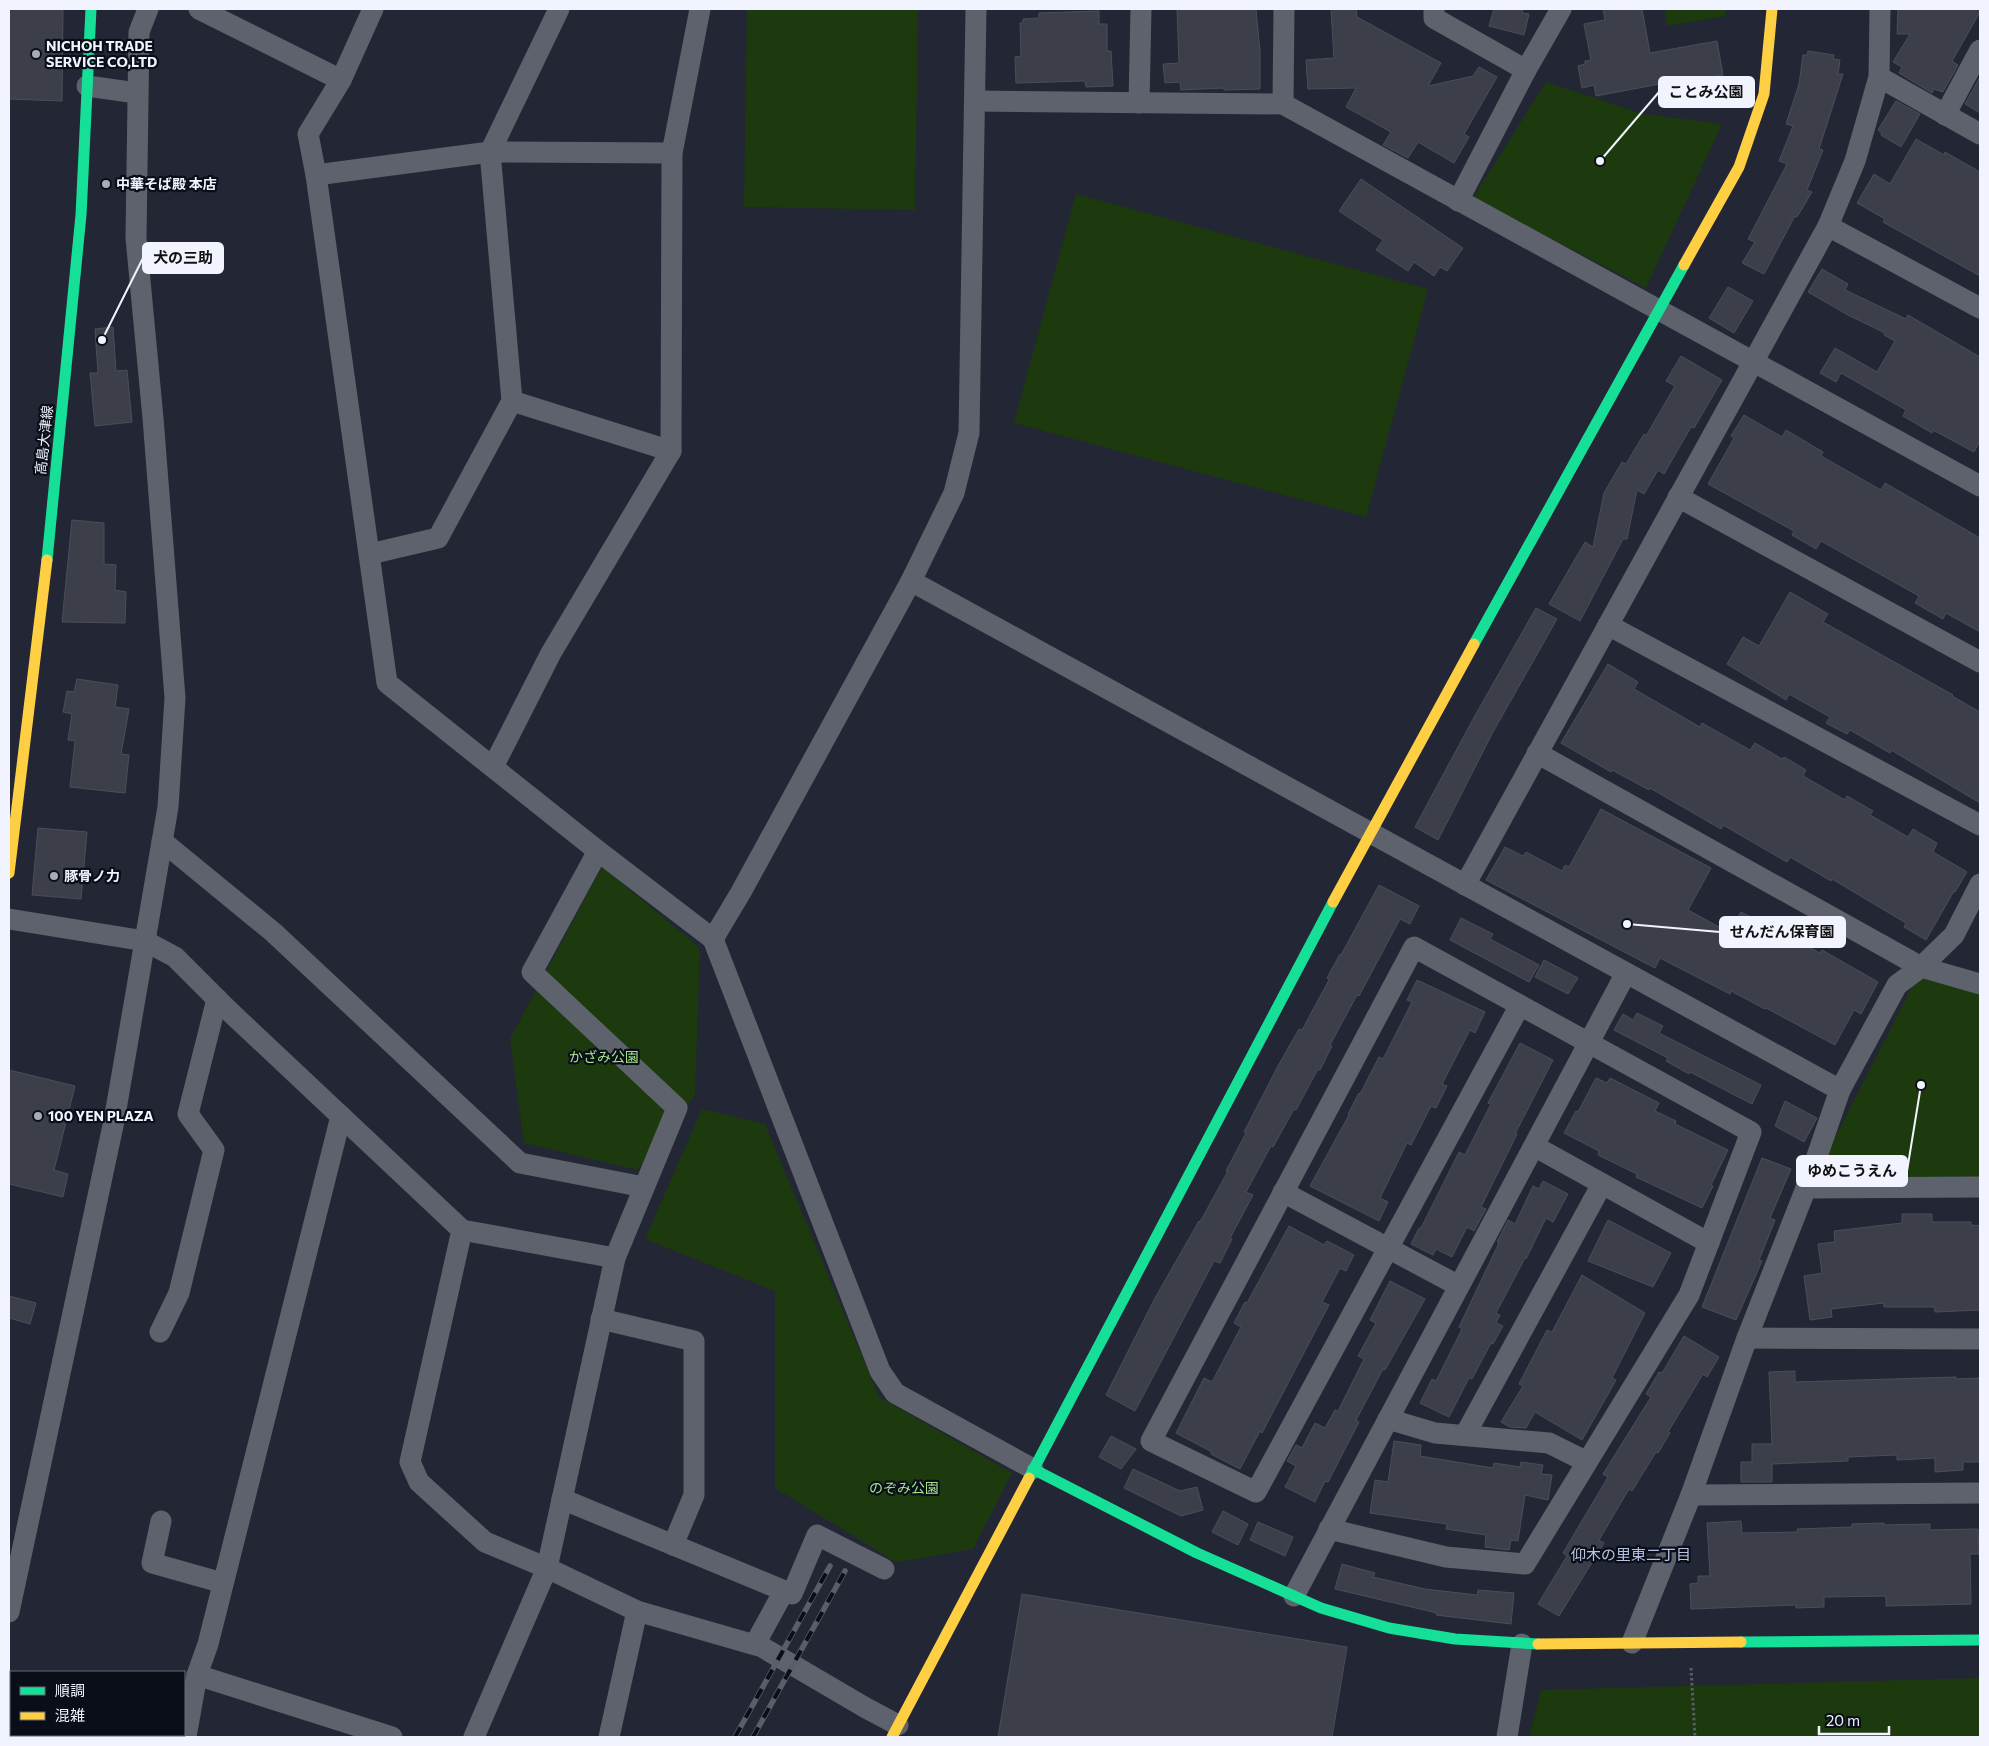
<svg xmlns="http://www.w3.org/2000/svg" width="1989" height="1746" viewBox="0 0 1989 1746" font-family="Commissioner,'Noto Sans JP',sans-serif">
<rect width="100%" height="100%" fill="#232735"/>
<g fill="#1c3a0e">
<path d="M 747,9 L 918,9 L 915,210 L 744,207 Z"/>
<path d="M 1664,9 L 1725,9 L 1726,16 L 1667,26 Z"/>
<path d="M 1546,82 L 1643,114 L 1722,124 L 1646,288 L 1473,198 Z"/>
<path d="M 1076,194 L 1428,289 L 1366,517 L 1014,423 Z"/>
<path d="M 602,867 L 700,948 L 695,1095 L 637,1170 L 524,1143 L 510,1039 Z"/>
<path d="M 1919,973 L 1980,993 L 1980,1177 L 1814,1179 Z"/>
<path d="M 702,1109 L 765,1124 L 879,1397 L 1012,1473 L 973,1549 L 896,1562 L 775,1488 L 775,1291 L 645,1239 Z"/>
<path d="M 1980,1678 L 1980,1737 L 1529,1737 L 1541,1690 Z"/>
</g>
<g fill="#3c3f4a" stroke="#4b4e5a">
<path d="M 9,9 L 63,9 L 62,101 L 9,99 Z"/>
<path d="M 1177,9 L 1256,9 L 1260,52 L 1260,89 L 1224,90 L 1224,88 L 1181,90 L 1180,82 L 1165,83 L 1163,64 L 1179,63 Z"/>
<path d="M 1331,9 L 1356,9 L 1357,17 L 1441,63 L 1428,86 L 1473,76 L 1479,67 L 1497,77 L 1464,134 L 1469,137 L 1454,163 L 1418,142 L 1408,158 L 1383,145 L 1391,132 L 1346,107 L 1356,88 L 1308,89 L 1306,60 L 1334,58 Z"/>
<path d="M 1494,9 L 1523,9 L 1522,13 L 1529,14 L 1524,35 L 1489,26 Z"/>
<path d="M 1603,9 L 1642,9 L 1650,53 L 1717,41 L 1723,75 L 1682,82 L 1681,80 L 1596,96 L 1594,85 L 1582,88 L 1578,66 L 1585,64 L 1585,61 L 1591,60 L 1584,24 L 1605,20 Z"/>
<path d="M 1898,9 L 1980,9 L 1980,12 L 1952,61 L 1958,65 L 1943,92 L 1934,89 L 1932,93 L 1899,73 L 1902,67 L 1893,62 L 1910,34 L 1897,34 Z"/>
<path d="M 1099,11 L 1099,24 L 1107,24 L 1107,51 L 1111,51 L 1113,86 L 1086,87 L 1085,81 L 1016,83 L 1015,57 L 1021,56 L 1020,23 L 1023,23 L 1023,19 L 1039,18 L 1039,13 Z"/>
<path d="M 1808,51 L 1834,55 L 1833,59 L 1840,60 L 1838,74 L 1843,74 L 1819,149 L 1823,150 L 1807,190 L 1812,192 L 1797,217 L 1795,216 L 1764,274 L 1742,263 L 1755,242 L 1748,239 L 1787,164 L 1779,161 L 1793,126 L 1786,124 L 1799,84 L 1803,55 L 1807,55 Z"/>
<path d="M 1980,77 L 1980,113 L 1965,104 Z"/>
<path d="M 1896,101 L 1920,114 L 1901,147 L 1881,135 L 1882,133 L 1878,130 Z"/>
<path d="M 1916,139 L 1944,155 L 1945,152 L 1980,172 L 1980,276 L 1883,222 L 1885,219 L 1857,203 L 1874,174 L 1890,184 Z"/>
<path d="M 1361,179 L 1463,248 L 1447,271 L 1440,267 L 1434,276 L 1414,262 L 1408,271 L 1376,250 L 1383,240 L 1339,211 Z"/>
<path d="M 1822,269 L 1848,284 L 1845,290 L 1906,319 L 1908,315 L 1980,357 L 1980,441 L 1974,452 L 1933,430 L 1932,433 L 1903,416 L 1906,410 L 1841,373 L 1836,382 L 1820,373 L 1835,348 L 1877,372 L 1895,341 L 1884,335 L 1885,333 L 1848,315 L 1808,292 Z"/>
<path d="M 1728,287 L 1753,301 L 1734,333 L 1709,318 Z"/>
<path d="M 113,327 L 116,371 L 127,370 L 132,422 L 95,426 L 90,373 L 98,373 L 95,329 Z"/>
<path d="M 1681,356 L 1722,380 L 1694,428 L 1691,427 L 1664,474 L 1658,470 L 1644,494 L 1637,490 L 1627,539 L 1623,539 L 1580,621 L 1549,604 L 1585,542 L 1593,547 L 1604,493 L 1622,462 L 1626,464 L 1644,434 L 1646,436 L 1675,386 L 1666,381 Z"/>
<path d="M 1744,415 L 1782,437 L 1786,430 L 1823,452 L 1821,456 L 1881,490 L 1885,483 L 1980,538 L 1980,632 L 1946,613 L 1943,619 L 1915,603 L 1919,596 L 1821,541 L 1816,549 L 1792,535 L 1794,531 L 1708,484 L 1734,438 L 1731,436 Z"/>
<path d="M 72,520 L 104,523 L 104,564 L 116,565 L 115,590 L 126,592 L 125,623 L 62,622 Z"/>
<path d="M 1790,592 L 1828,614 L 1823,622 L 1953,695 L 1952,696 L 1980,712 L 1980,803 L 1891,750 L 1890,753 L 1850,730 L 1847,734 L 1826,723 L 1830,717 L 1789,694 L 1786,700 L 1727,664 L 1743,637 L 1759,646 Z"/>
<path d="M 1536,608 L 1557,619 L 1493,732 L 1438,840 L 1415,827 L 1472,721 Z"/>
<path d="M 1608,664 L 1638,682 L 1634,689 L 1700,727 L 1702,723 L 1750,750 L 1755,743 L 1782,759 L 1784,757 L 1806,770 L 1803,776 L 1845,800 L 1847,796 L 1873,811 L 1870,815 L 1908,837 L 1913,829 L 1937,843 L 1933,852 L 1967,872 L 1955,892 L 1954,891 L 1926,940 L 1904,927 L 1906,923 L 1832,879 L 1831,881 L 1790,857 L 1787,862 L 1723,825 L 1721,829 L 1650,788 L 1649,790 L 1612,770 L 1611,772 L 1561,743 Z"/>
<path d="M 77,679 L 118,685 L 115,707 L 129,709 L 121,754 L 129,755 L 125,793 L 70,787 L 75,741 L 68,740 L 72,714 L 63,712 L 67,691 L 74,692 Z"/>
<path d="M 1601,809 L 1711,868 L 1688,910 L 1730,933 L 1741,912 L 1820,953 L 1822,950 L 1878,982 L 1861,1014 L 1854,1010 L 1835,1045 L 1766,1008 L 1765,1009 L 1731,991 L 1730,994 L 1660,958 L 1655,968 L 1486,880 L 1505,847 L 1523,856 L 1526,852 L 1562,871 L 1565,865 L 1569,867 Z"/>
<path d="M 38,828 L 87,832 L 81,899 L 32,895 Z"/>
<path d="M 1379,885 L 1419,906 L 1410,924 L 1400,919 L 1359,996 L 1357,995 L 1330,1045 L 1332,1046 L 1320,1070 L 1318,1069 L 1296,1110 L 1294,1109 L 1273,1147 L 1271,1146 L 1246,1192 L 1253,1195 L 1230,1238 L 1232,1239 L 1220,1263 L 1214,1261 L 1135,1411 L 1106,1395 L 1155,1298 L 1199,1221 L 1200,1222 L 1228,1171 L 1226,1171 L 1246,1133 L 1244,1132 L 1278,1066 L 1299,1029 L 1302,1030 L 1329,980 L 1327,978 L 1340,954 L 1341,955 Z"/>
<path d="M 1461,918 L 1493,934 L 1490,939 L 1539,965 L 1529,982 L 1450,940 Z"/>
<path d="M 1544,960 L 1578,978 L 1568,994 L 1535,977 Z"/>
<path d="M 1417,980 L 1485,1012 L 1475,1033 L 1470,1030 L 1442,1084 L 1447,1086 L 1436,1108 L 1431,1106 L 1411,1145 L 1407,1143 L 1380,1198 L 1388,1202 L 1379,1221 L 1310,1186 L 1349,1115 L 1348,1114 L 1359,1093 L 1360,1094 L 1379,1057 L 1383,1059 L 1412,1002 L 1407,1000 Z"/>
<path d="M 1637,1013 L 1663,1026 L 1659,1033 L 1761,1085 L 1752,1104 L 1690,1072 L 1689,1074 L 1666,1061 L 1668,1058 L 1614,1030 L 1623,1014 L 1633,1020 Z"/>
<path d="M 1520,1043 L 1553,1060 L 1515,1134 L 1517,1134 L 1481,1207 L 1486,1209 L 1474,1231 L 1467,1227 L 1452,1257 L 1436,1249 L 1433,1255 L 1411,1244 L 1419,1228 L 1421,1228 L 1459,1152 L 1465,1155 L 1491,1104 L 1488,1103 Z"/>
<path d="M 9,1070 L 75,1086 L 54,1170 L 68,1174 L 63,1197 L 9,1184 Z"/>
<path d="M 1596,1078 L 1607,1083 L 1610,1078 L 1659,1103 L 1655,1111 L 1676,1121 L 1675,1124 L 1728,1150 L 1711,1185 L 1713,1186 L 1702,1208 L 1636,1177 L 1637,1174 L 1598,1155 L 1599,1151 L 1564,1133 L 1576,1111 L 1578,1112 Z"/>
<path d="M 1785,1101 L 1817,1118 L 1804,1142 L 1775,1126 Z"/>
<path d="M 1762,1158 L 1791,1169 L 1770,1218 L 1775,1220 L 1759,1260 L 1762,1261 L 1736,1320 L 1702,1307 Z"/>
<path d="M 1543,1181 L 1568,1194 L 1553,1222 L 1546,1218 L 1526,1259 L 1525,1258 L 1496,1313 L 1500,1315 L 1496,1323 L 1503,1326 L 1493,1344 L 1491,1343 L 1472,1379 L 1469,1378 L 1449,1417 L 1420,1403 L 1432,1379 L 1436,1381 L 1462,1329 L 1459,1327 L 1499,1243 L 1497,1242 L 1508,1220 L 1515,1224 L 1533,1186 L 1539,1189 Z"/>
<path d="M 1902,1214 L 1932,1214 L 1932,1222 L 1971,1222 L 1971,1225 L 1980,1226 L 1980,1310 L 1935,1312 L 1934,1307 L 1884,1307 L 1884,1303 L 1831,1309 L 1832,1317 L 1810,1320 L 1804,1276 L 1822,1273 L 1818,1244 L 1835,1242 L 1834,1231 L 1902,1223 Z"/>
<path d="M 1608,1220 L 1671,1253 L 1653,1287 L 1588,1261 Z"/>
<path d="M 1289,1226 L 1324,1245 L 1327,1241 L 1354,1255 L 1346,1271 L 1340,1268 L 1322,1302 L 1329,1305 L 1262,1433 L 1260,1431 L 1240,1469 L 1211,1454 L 1212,1452 L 1176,1433 L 1204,1378 L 1212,1382 L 1241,1327 L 1234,1323 L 1245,1302 L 1247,1303 Z"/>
<path d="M 1582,1275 L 1645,1313 L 1612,1378 L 1616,1380 L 1582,1440 L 1535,1412 L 1526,1428 L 1510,1427 L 1501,1422 L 1523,1386 L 1519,1384 L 1547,1330 L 1552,1332 Z"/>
<path d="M 1390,1281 L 1425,1299 L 1385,1370 L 1383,1369 L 1356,1420 L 1359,1422 L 1328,1482 L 1325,1481 L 1315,1502 L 1285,1487 L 1296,1466 L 1287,1461 L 1296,1445 L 1302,1448 L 1315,1423 L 1325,1428 L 1335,1410 L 1338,1411 L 1364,1359 L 1358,1356 L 1376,1323 L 1370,1320 Z"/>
<path d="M 9,1296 L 36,1303 L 30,1324 L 9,1318 Z"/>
<path d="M 1684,1336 L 1719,1357 L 1707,1377 L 1703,1374 L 1668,1432 L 1670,1433 L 1658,1453 L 1656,1452 L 1632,1491 L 1629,1489 L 1599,1540 L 1604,1543 L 1559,1616 L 1538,1604 L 1567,1556 L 1563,1553 L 1608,1477 L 1603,1474 L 1651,1397 L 1646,1394 L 1659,1372 L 1662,1373 Z"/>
<path d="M 1795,1371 L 1795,1382 L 1956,1377 L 1956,1379 L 1980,1378 L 1980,1462 L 1963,1462 L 1963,1470 L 1935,1472 L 1935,1458 L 1897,1460 L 1897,1455 L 1848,1457 L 1848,1461 L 1772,1464 L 1772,1482 L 1741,1482 L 1741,1462 L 1752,1462 L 1752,1444 L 1772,1444 L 1769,1372 Z"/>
<path d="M 1111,1436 L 1136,1449 L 1121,1469 L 1099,1457 Z"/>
<path d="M 1394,1441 L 1421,1445 L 1420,1456 L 1493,1468 L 1494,1463 L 1520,1467 L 1521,1462 L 1543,1465 L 1541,1474 L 1552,1475 L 1548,1500 L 1525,1495 L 1518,1541 L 1511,1540 L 1509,1550 L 1485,1547 L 1486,1535 L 1446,1529 L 1447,1524 L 1370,1513 L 1375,1480 L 1388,1482 Z"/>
<path d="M 1133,1469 L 1180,1491 L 1197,1487 L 1203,1510 L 1181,1516 L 1124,1488 Z"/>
<path d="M 1223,1511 L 1248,1524 L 1238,1545 L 1212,1532 Z"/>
<path d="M 1741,1521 L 1742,1533 L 1798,1532 L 1797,1529 L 1852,1527 L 1852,1524 L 1884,1523 L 1884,1525 L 1930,1524 L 1930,1530 L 1978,1529 L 1979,1554 L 1970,1554 L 1971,1604 L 1886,1606 L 1886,1596 L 1824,1597 L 1824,1607 L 1796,1608 L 1796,1605 L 1691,1609 L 1690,1584 L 1698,1583 L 1698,1576 L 1710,1576 L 1707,1523 Z"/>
<path d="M 1258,1522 L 1293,1537 L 1285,1556 L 1250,1540 Z"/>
<path d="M 1342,1564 L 1375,1573 L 1373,1577 L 1425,1589 L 1477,1595 L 1478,1590 L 1514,1593 L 1511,1624 L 1436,1615 L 1437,1613 L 1335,1589 Z"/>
<path d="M 1022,1594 L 1347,1647 L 1332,1737 L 998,1737 Z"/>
</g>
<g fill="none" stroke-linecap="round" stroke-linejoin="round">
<path stroke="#5b5e69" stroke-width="3" stroke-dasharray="2.5 2.5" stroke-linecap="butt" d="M 1691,1668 L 1695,1737"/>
<g stroke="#5e626c" stroke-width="21">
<path d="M 199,9 L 341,80"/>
<path d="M 373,9 L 341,80 L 308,134 L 316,175 L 387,683 L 598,851 L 713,939 L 880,1371 L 895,1393 L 1033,1469"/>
<path d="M 1434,9 L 1434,18 L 1526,70"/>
<path d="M 1879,77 L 1980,134"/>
<path d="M 87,86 L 137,93"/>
<path d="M 975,101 L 1283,104 L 1980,486"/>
<path d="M 1139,103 L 1141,9"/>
<path d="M 1283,104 L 1284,9"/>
<path d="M 1945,115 L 1980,50"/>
<path d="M 316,175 L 490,152 L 672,153"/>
<path d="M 1458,201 L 1526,70 L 1561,9"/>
<path d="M 1828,226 L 1980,308"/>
<path d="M 512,401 L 671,451"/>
<path d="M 1678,497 L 1980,662"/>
<path d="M 370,554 L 438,538 L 512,401 L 490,152 L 559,9"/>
<path d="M 911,581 L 1840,1090"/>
<path d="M 1608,625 L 1980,825"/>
<path d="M 1537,753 L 1921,967 L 1980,984"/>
<path d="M 493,767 L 551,653 L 671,451 L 672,153 L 700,9"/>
<path d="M 162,841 L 273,932 L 520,1163 L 644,1187"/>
<path d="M 1465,885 L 1828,226 L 1855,161 L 1879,77 L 1880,9"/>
<path d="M 9,919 L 145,941 L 175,957 L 227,1009 L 462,1230 L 615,1258"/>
<path d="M 713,939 L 741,892 L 911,581 L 954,493 L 969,433 L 976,9"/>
<path d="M 1534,1146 L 1709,1243"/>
<path d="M 1806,1188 L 1980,1187"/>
<path d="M 1283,1192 L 1459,1286"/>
<path d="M 462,1230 L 410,1462 L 419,1482 L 485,1542 L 547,1568 L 637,1611 L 762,1647 L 866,1708 L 898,1725"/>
<path d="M 601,1319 L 694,1341 L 694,1495 L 673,1545"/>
<path d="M 160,1332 L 179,1293 L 214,1150 L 188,1114 L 217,999"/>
<path d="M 1747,1338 L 1980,1339"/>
<path d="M 1388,1419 L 1435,1433 L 1549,1443 L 1587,1462"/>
<path d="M 1465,1435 L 1602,1184"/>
<path d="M 1691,1495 L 1980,1493"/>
<path d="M 562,1499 L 792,1594 L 817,1535 L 884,1569"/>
<path d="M 161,1521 L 152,1563 L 223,1583"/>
<path d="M 1329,1529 L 1446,1557 L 1525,1564 L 1689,1295 L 1751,1132 L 1414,947 L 1151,1441 L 1256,1492 L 1520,1005"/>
<path d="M 1294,1596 L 1626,973"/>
<path d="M 9,1612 L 114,1121 L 168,807 L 175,698 L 153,418 L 136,238 L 139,32 L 148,9"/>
<path d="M 1632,1643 L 1691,1495 L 1747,1338 L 1806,1188 L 1840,1090 L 1897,985 L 1921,967 L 1954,935 L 1980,884"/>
<path d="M 755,1644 L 784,1591"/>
<path d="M 197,1675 L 392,1737"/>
<path d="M 186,1737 L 197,1675 L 208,1644 L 341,1116"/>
<path d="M 474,1737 L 547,1568 L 615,1258 L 677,1108 L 532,972 L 598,851"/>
<path d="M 609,1737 L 637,1611"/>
<path d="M 1507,1737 L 1522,1644"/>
</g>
<g stroke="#16e098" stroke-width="11">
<path d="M 47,560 L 81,215 L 91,9"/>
<path d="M 1474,644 L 1684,265"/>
<path d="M 1033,1469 L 1197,1553 L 1321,1608 L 1389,1628 L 1455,1639 L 1538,1644"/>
<path d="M 1029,1478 L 1333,902"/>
<path d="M 1741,1642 L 1980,1640"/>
</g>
<g stroke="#ffcf43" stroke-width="11">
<path d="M 1684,265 L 1739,167 L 1764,94 L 1772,9"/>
<path d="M 9,873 L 47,560"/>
<path d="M 1333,902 L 1474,644"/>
<path d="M 1538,1644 L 1741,1642"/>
<path d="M 892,1737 L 1029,1478"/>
</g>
<defs>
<g id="rail">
<path d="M 735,1737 L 830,1566"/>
<path d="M 753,1737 L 845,1571"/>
</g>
</defs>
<use href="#rail" stroke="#5a5e68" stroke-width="5.5"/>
<use href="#rail" stroke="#0a0e18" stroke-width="4" stroke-dasharray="11" stroke-linecap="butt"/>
</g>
<g fill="#a9acb8" stroke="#0a0e18" stroke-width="2">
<circle cx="36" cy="54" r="5"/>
<circle cx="106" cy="184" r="5"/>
<circle cx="54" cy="876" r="5"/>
<circle cx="38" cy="1116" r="5"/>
</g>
<g text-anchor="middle" stroke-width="4.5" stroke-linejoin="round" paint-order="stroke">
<g font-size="14" font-weight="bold" fill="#f1f4fe" stroke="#0a0e18" text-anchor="start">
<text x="46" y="51">NICHOH TRADE<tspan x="46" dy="16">SERVICE CO,LTD</tspan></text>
<text x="116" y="189">中華そば殿 本店</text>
<text x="64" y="881">豚骨ノ力</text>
<text x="48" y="1121">100 YEN PLAZA</text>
</g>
<g font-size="14" fill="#f1f4fe" stroke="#0a0e18">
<text transform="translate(44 440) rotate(-84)" y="5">高島大津線</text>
</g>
<g font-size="14" fill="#a4e589" stroke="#0a0e18">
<text x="604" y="1062">かざみ公園</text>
<text x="904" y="1493">のぞみ公園</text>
</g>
<g font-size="15" fill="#b8c3e3" stroke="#0a0e18">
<text x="1631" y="1560">仰木の里東二丁目</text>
</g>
</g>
<path fill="none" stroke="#f1f4fe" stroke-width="2" d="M1600 161L1659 92M102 340L143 258M1627 924L1720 932M1921 1085L1907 1171"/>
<g fill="#f1f4fe" stroke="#0a0e18" stroke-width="2">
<circle cx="1600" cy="161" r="5"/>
<circle cx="102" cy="340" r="5"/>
<circle cx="1627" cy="924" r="5"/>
<circle cx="1921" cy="1085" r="5"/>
</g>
<g fill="#f1f4fe" stroke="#f1f4fe" stroke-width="2">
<rect x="1659" y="77" width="95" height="30" rx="5"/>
<rect x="143" y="243" width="80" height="30" rx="5"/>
<rect x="1720" y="917" width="125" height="30" rx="5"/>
<rect x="1797" y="1156" width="110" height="30" rx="5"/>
</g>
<g font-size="15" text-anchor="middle" font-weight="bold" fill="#111">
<text x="1706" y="97">ことみ公園</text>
<text x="183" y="263">犬の三助</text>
<text x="1782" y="937">せんだん保育園</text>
<text x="1852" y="1176">ゆめこうえん</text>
</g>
<rect width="1989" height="1746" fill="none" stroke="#f1f4fe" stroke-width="20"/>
<rect x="10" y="1671" width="175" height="65" fill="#0a0e18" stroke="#666a74"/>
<rect x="20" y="1687" width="25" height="8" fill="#16e098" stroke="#666a74"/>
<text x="55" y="1696" font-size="15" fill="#f1f4fe">順調</text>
<rect x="20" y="1712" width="25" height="8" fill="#ffcf43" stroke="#666a74"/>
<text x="55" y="1721" font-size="15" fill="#f1f4fe">混雑</text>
<path d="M1819 1726v8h70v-8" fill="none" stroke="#f1f4fe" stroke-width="2.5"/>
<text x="1826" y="1726" font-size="15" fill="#f1f4fe" stroke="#0a0e18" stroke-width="4" paint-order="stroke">20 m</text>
</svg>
